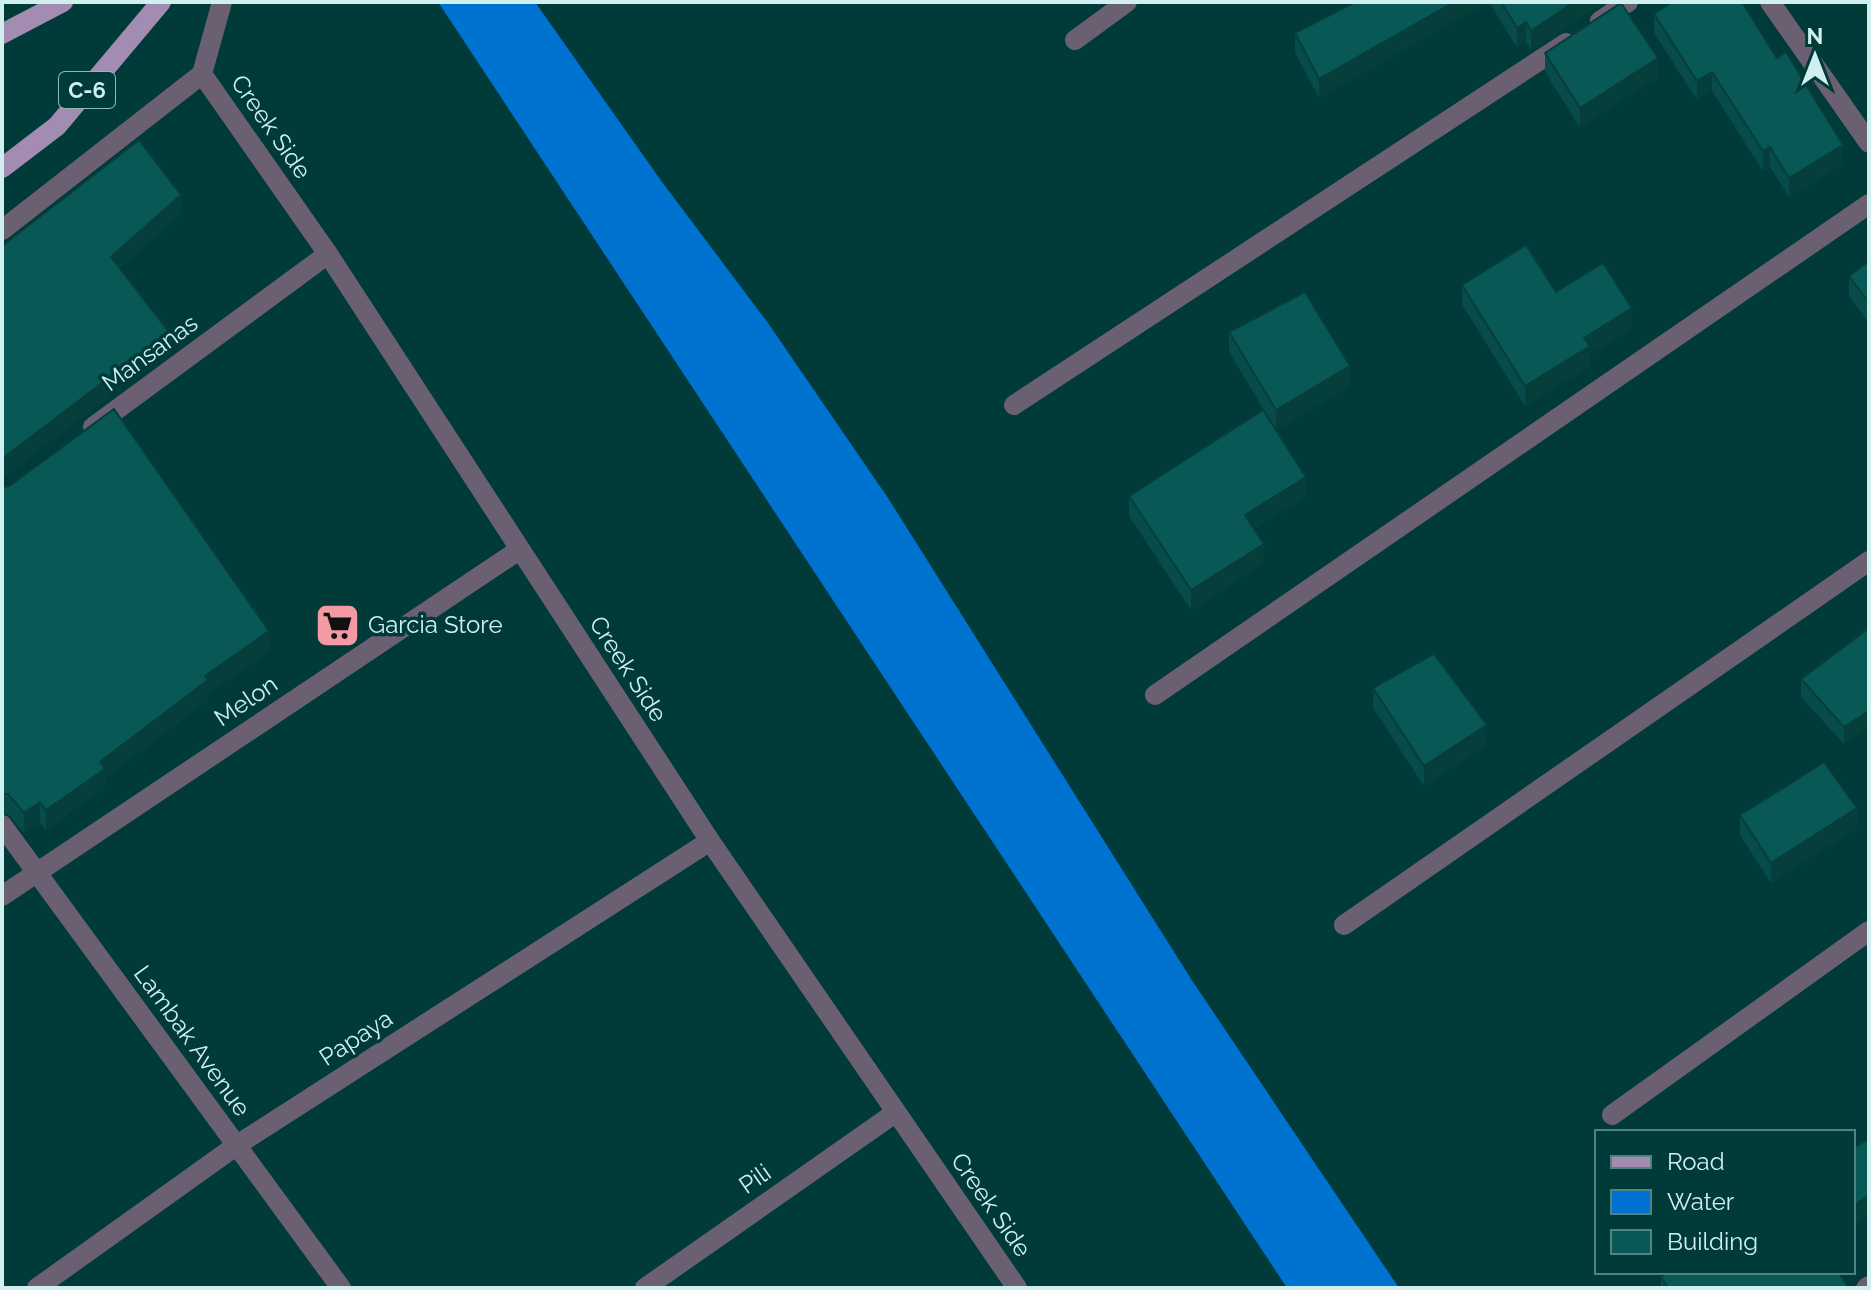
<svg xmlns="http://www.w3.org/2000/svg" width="1871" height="1290" viewBox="0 0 1871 1290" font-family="Raleway,sans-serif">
<rect width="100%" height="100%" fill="#003a39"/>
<path fill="#0072cf" d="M 438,2 L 535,2 L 662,182 L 768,323 L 888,498 L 1193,982 L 1399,1288 L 1287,1288 Z"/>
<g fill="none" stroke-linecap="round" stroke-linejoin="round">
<path stroke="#6b6072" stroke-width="20" d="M 202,74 L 328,254 L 710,841 L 1017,1288"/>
<g stroke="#6b6072" stroke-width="20">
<path d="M 1770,2 L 1869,143"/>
<path d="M 1600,21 L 1628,2"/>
<path d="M 1075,40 L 1127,2"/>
<path d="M 2,230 L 202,74 L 222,2"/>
<path d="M 1014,405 L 1566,43"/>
<path d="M 93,427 L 328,254"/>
<path d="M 1155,695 L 1869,204"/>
<path d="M 2,825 L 341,1288"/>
<path d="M 2,896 L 519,550"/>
<path d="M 1344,925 L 1869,561"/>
<path d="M 1612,1115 L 1869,931"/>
<path d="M 37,1288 L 237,1145 L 710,841"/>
<path d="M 645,1288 L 895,1113"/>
<path d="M 1866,1288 L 1869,1286"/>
</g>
<g stroke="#a38cb1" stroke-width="20">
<path d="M 2,34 L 63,2"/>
<path d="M 2,168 L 57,126 L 161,2"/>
</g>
</g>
<g fill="#074c4a">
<path d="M 1355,2 L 1488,2 L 1319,98 L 1295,53 L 1295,33 Z"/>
<path d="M 1489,2 L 1604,2 L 1531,50 L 1526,42 L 1517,48 Z"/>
<path d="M 1654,14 L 1843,164 L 1789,197 L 1770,167 L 1763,171 L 1712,91 L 1697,100 L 1654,33 Z"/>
<path d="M 1545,53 L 1658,77 L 1580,128 L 1545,72 Z"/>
<path d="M 1869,261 L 1869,323 L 1849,296 L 1849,276 Z"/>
<path d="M 1462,285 L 1556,292 L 1632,328 L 1590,354 L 1590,366 L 1525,406 L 1462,304 Z"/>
<path d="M 1229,332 L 1350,386 L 1276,430 L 1229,352 Z"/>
<path d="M 2,487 L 269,651 L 208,694 L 208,700 L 105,778 L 105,788 L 46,830 L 40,822 L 24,833 L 8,814 L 2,814 Z"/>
<path d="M 1129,496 L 1306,496 L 1255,529 L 1264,563 L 1191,610 L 1129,516 Z"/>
<path d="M 1869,628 L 1844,744 L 1801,697 L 1801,679 Z"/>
<path d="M 1373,688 L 1487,744 L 1424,786 L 1373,708 Z"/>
<path d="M 1740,815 L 1857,828 L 1771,883 L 1740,835 Z"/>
<path d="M 1661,1277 L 1849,1288 L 1661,1288 Z"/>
</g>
<g fill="#063e3c">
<path d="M 1454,2 L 1488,2 L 1319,98 L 1319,79 Z"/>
<path d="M 1574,2 L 1604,2 L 1531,50 L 1531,31 Z"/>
<path d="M 1526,22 L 1526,42 L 1517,48 L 1517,28 Z"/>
<path d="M 1658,58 L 1658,77 L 1580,128 L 1580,108 Z"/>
<path d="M 1712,72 L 1712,91 L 1697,100 L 1697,81 Z"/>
<path d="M 1843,145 L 1843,164 L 1789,197 L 1789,178 Z"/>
<path d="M 1770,147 L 1770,167 L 1763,171 L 1763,151 Z"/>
<path d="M 181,195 L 181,215 L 111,277 L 111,257 Z"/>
<path d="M 1632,308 L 1632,328 L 1590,354 L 1590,366 L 1525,406 L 1525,386 L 1584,338 Z"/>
<path d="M 169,332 L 169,352 L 2,479 L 2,459 Z"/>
<path d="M 1350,366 L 1350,386 L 1276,430 L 1276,410 Z"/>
<path d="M 1306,477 L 1306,496 L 1245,535 L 1245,515 Z"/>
<path d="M 1264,544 L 1264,563 L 1191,610 L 1191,590 Z"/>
<path d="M 269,631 L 269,651 L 208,694 L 208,700 L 105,778 L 105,788 L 46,830 L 46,810 L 100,762 L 205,676 Z"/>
<path d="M 1869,711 L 1869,729 L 1844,744 L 1844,727 Z"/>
<path d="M 1487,725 L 1487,744 L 1424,786 L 1424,766 Z"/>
<path d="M 40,802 L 40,822 L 24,833 L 24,813 Z"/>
<path d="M 1857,808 L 1857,828 L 1771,883 L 1771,863 Z"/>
<path d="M 1869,1195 L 1869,1215 L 1853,1225 L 1853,1206 Z"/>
</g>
<g fill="#085856" stroke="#063e3c" stroke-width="2">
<path d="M 1355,2 L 1454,2 L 1319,79 L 1295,33 Z"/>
<path d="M 1501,2 L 1574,2 L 1531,31 L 1526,22 L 1517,28 Z"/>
<path d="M 1672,2 L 1742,2 L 1777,58 L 1786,52 L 1843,145 L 1789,178 L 1770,147 L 1763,151 L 1712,72 L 1697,81 L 1654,14 Z"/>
<path d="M 1621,3 L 1658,58 L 1580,108 L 1545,53 Z"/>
<path d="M 139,140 L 181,195 L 111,257 L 169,332 L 2,459 L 2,246 Z"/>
<path d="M 1526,245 L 1556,292 L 1603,263 L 1632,308 L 1584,338 L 1590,346 L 1525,386 L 1462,285 Z"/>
<path d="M 1869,261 L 1869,303 L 1849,276 Z"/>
<path d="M 1305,292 L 1350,366 L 1276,410 L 1229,332 Z"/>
<path d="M 114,409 L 269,631 L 205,676 L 208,680 L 100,762 L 105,769 L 46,810 L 40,802 L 24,813 L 8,794 L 2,794 L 2,487 L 9,486 Z"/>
<path d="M 1263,410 L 1306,477 L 1245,515 L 1264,544 L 1191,590 L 1129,496 Z"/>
<path d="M 1869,628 L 1869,711 L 1844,727 L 1801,679 Z"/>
<path d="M 1434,654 L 1487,725 L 1424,766 L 1373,688 Z"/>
<path d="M 1824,762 L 1857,808 L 1771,863 L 1740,815 Z"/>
<path d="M 1869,1139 L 1869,1195 L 1853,1206 L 1853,1148 Z"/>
<path d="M 1668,1272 L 1838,1272 L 1849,1288 L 1668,1288 L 1661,1277 Z"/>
</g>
<defs>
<symbol id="supermarket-square" viewBox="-11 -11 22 22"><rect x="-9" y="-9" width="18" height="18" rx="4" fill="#f49aa4" stroke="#003a39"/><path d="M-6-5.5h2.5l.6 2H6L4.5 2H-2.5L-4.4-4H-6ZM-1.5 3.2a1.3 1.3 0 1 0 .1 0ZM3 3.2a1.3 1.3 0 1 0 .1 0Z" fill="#111"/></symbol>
</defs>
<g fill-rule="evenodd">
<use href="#supermarket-square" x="312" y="600" width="51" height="51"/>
</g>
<g text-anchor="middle" stroke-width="7" stroke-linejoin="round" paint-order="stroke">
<rect fill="#003a39" stroke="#91b9b8" stroke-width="2" x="59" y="72" width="56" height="36" rx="6"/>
<g font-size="22" font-weight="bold" fill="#cff0ee">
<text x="87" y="98">C-6</text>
</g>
<g font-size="24" fill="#cff0ee" stroke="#003a39">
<text transform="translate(271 127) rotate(55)" y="8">Creek Side</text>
<text transform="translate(150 353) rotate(-36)" y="8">Mansanas</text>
<text transform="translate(628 669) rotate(57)" y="8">Creek Side</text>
<text transform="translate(246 701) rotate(-34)" y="8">Melon</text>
<text transform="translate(356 1038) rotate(-33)" y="8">Papaya</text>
<text transform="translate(192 1041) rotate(54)" y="8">Lambak Avenue</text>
<text transform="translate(755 1179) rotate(-35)" y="8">Pili</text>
<text transform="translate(991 1205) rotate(55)" y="8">Creek Side</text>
</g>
<g font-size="24" fill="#cff0ee" stroke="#003a39" text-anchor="start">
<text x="368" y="633">Garcia Store</text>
</g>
</g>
<rect width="1871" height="1290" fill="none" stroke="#cff0ee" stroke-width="8"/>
<rect x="1595" y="1130" width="260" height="144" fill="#003a39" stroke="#538381" stroke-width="2"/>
<rect x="1611" y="1156" width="40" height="12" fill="#a38cb1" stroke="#538381" stroke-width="2"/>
<text x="1667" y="1170" font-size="24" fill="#cff0ee">Road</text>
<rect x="1611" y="1190" width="40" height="24" fill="#0072cf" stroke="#538381" stroke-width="2"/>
<text x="1667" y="1210" font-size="24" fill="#cff0ee">Water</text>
<rect x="1611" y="1230" width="40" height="24" fill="#085856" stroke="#538381" stroke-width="2"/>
<text x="1667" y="1250" font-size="24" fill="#cff0ee">Building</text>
<g transform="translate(1815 56)" stroke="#003a39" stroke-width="6" paint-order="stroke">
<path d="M0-6L14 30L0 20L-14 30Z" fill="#cff0ee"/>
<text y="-12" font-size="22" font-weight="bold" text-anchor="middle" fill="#cff0ee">N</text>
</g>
</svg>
